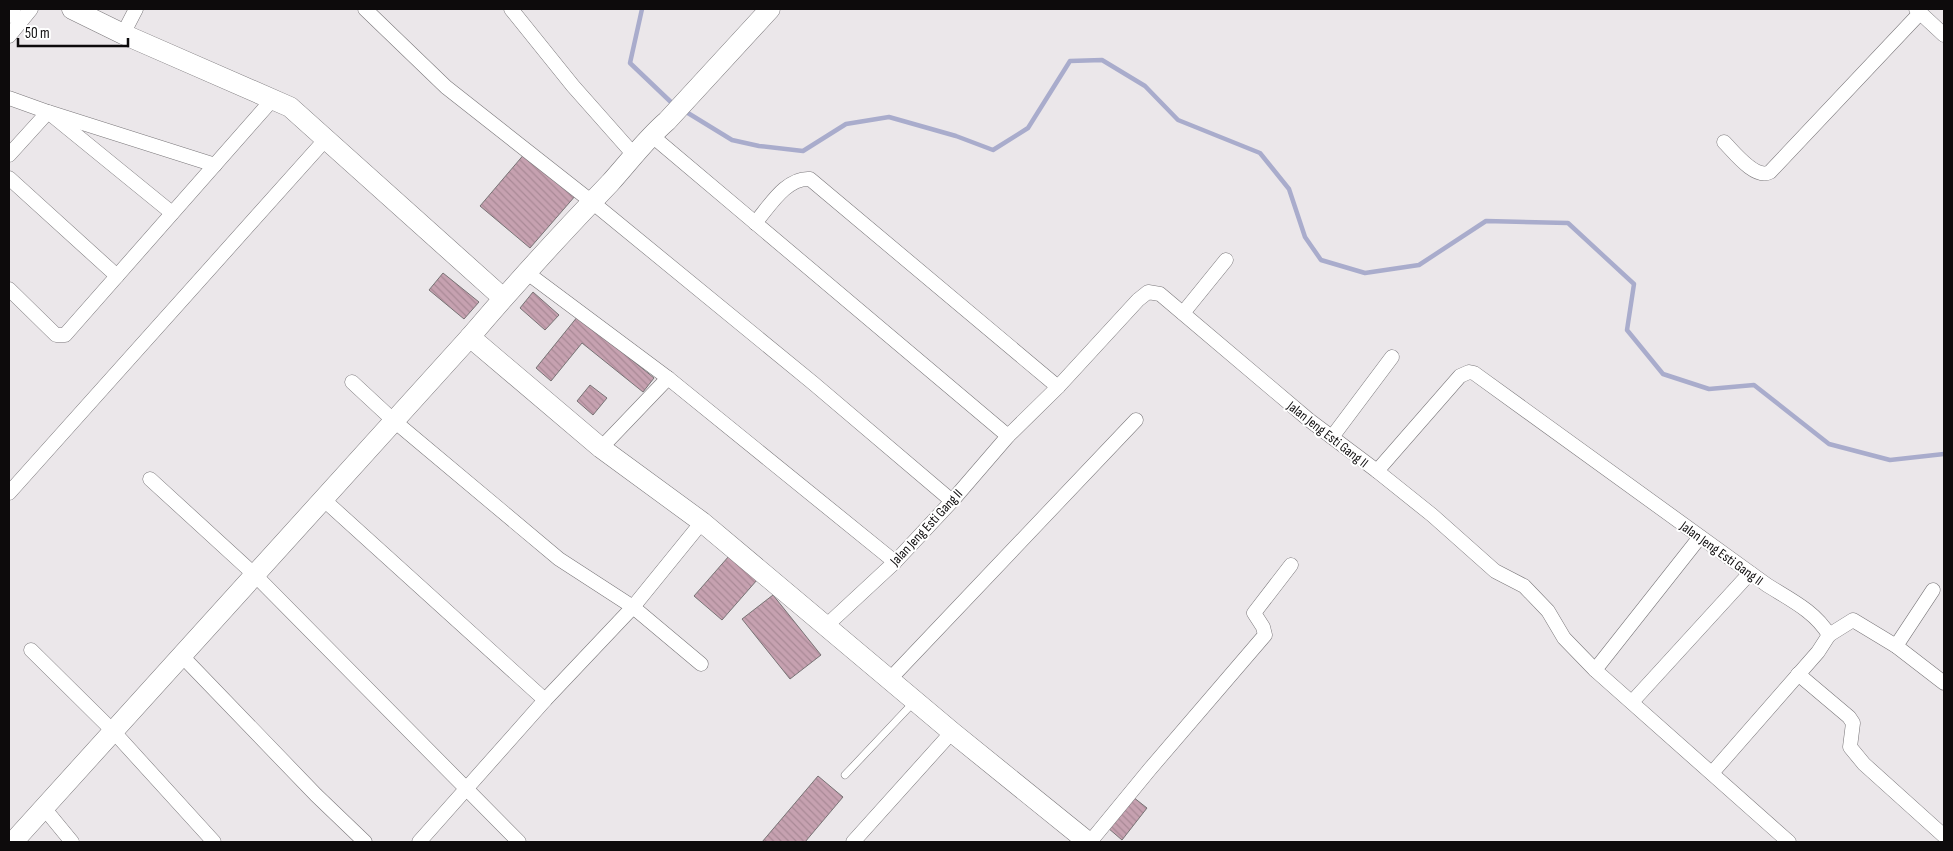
<svg xmlns="http://www.w3.org/2000/svg" width="1953" height="851" viewBox="0 0 1953 851" font-family="'Sofia Sans Condensed',sans-serif">
<defs>
<pattern id="building-back-hatch" width="6" height="6" patternUnits="userSpaceOnUse" patternTransform="scale(1.25)"><rect width="6" height="6" fill="#c6a1b0"/><path d="M-1 5l2 2M0 0l6 6M5-1l2 2" fill="none" stroke="#a98996"/></pattern>
</defs>
<rect width="100%" height="100%" fill="#ebe7ea"/>
<g fill="none" stroke-linecap="round" stroke-linejoin="round">
<g stroke="#a9accc" stroke-width="4.5">
<path d="M 642,9 L 630,63 L 674,105"/>
<path d="M 683,110 L 732,140 L 759,146 L 803,151 L 846,124 L 889,117 L 956,136 L 993,150 L 1028,128 L 1070,61 L 1102,60 L 1145,86 L 1178,120 L 1260,153 L 1289,189 L 1305,237 L 1321,260 L 1365,273 L 1419,265 L 1486,221 L 1568,223 L 1634,284 L 1627,330 L 1663,374 L 1709,389 L 1754,385 L 1829,444 L 1890,460 L 1944,454"/>
</g>
</g>
<g fill="url(#building-back-hatch)" stroke="#787375">
<path d="M 526,152 L 576,195 L 530,248 L 480,206 Z"/>
<path d="M 443,273 L 479,302 L 464,319 L 429,290 Z"/>
<path d="M 533,292 L 559,315 L 545,330 L 520,308 Z"/>
<path d="M 578,316 L 654,378 L 643,392 L 582,343 L 551,381 L 536,368 Z"/>
<path d="M 590,385 L 607,398 L 593,415 L 577,401 Z"/>
<path d="M 729,556 L 757,580 L 722,620 L 694,596 Z"/>
<path d="M 773,595 L 821,655 L 790,679 L 742,619 Z"/>
<path d="M 818,776 L 843,797 L 805,842 L 762,842 Z"/>
<path d="M 1133,797 L 1147,808 L 1122,840 L 1108,828 Z"/>
</g>
<g fill="none" stroke-linecap="round" stroke-linejoin="round">
<defs>
<path id="lane" d="M 845,775 L 913,703"/>
<g id="street">
<path d="M 365,9 L 446,87 L 592,202 L 813,383 L 952,501"/>
<path d="M 511,9 L 573,86 L 635,156"/>
<path d="M 1916,9 L 1944,35"/>
<path d="M 9,16 L 14,9"/>
<path d="M 123,34 L 136,9"/>
<path d="M 9,36 L 31,9"/>
<path d="M 9,98 L 48,112 L 215,165"/>
<path d="M 651,135 L 1008,436"/>
<path d="M 1724,142 C 1734,152 1755,180 1770,172 L 1920,13"/>
<path d="M 9,155 L 48,112 L 172,213"/>
<path d="M 9,178 L 117,276"/>
<path d="M 755,223 C 769,207 786,177 810,179 L 1058,387"/>
<path d="M 526,272 L 668,378 L 895,562"/>
<path d="M 9,289 L 56,335 L 65,335 L 272,100"/>
<path d="M 1183,313 L 1226,260"/>
<path d="M 352,382 L 393,420 L 559,559 L 633,607 L 701,664"/>
<path d="M 1332,437 L 1392,357"/>
<path d="M 601,448 L 668,378"/>
<path d="M 1377,471 L 1432,515 L 1495,571 L 1524,586 L 1548,611 L 1564,638 L 1595,670"/>
<path d="M 150,479 L 255,575 L 519,842"/>
<path d="M 9,493 L 325,140"/>
<path d="M 323,499 L 545,700"/>
<path d="M 1700,537 L 1595,670 L 1789,842"/>
<path d="M 826,626 L 895,562 L 952,501 L 1008,436 L 1058,387 L 1138,300 L 1148,292 L 1160,294 L 1309,420 L 1377,471 L 1460,376 L 1469,372 L 1474,373 L 1767,585 C 1789,599 1815,611 1829,635 L 1853,620 L 1896,646 L 1944,683"/>
<path d="M 1896,646 L 1933,590"/>
<path d="M 31,650 L 113,731 L 214,842"/>
<path d="M 182,656 L 316,795 L 365,842"/>
<path d="M 1798,674 L 1849,717 L 1853,723 L 1850,747 L 1864,764 L 1944,836"/>
<path d="M 890,679 L 1136,420"/>
<path d="M 1632,702 L 1750,573"/>
<path d="M 1712,773 L 1818,652 L 1829,635"/>
<path d="M 44,808 L 72,842"/>
<path d="M 419,842 L 545,700 L 633,607 L 702,522"/>
<path d="M 853,842 L 952,732"/>
<path d="M 1090,842 L 1150,769 L 1265,635 L 1263,627 L 1254,613 L 1291,565"/>
</g>
<g id="secondary">
<path d="M 72,9 L 123,34 L 290,107 L 503,298"/>
<path d="M 470,337 L 601,448 L 702,522 L 952,732 L 1088,842"/>
<path d="M 13,842 L 470,337 C 515,284 562,233 610,183 C 629,162 646,139 667,121 L 770,9"/>
</g>
</defs>
<use href="#lane" stroke="#7a777a" stroke-width="8"/>
<use href="#street" stroke="#7a777a" stroke-width="15"/>
<use href="#secondary" stroke="#7a777a" stroke-width="21"/>
<use href="#lane" stroke="#fff" stroke-width="7"/>
<use href="#street" stroke="#fff" stroke-width="14"/>
<use href="#secondary" stroke="#fff" stroke-width="20"/>
</g>
<g text-anchor="middle" stroke-width="4" stroke-linejoin="round" paint-order="stroke">
<g font-size="14" fill="#0d0b0c" stroke="#fff">
<text transform="translate(1328 434) rotate(38)" y="5">Jalan Jeng Esti Gang II</text>
<text transform="translate(926 527) rotate(-47)" y="5">Jalan Jeng Esti Gang II</text>
<text transform="translate(1722 553) rotate(36)" y="5">Jalan Jeng Esti Gang II</text>
</g>
</g>
<rect width="1953" height="851" fill="none" stroke="#0d0b0c" stroke-width="20"/>
<path d="M18 38v8h110v-8" fill="none" stroke="#0d0b0c" stroke-width="2.5"/>
<text x="25" y="38" font-size="15" fill="#0d0b0c" stroke="#ffffff" stroke-width="4" paint-order="stroke">50 m</text>
</svg>
